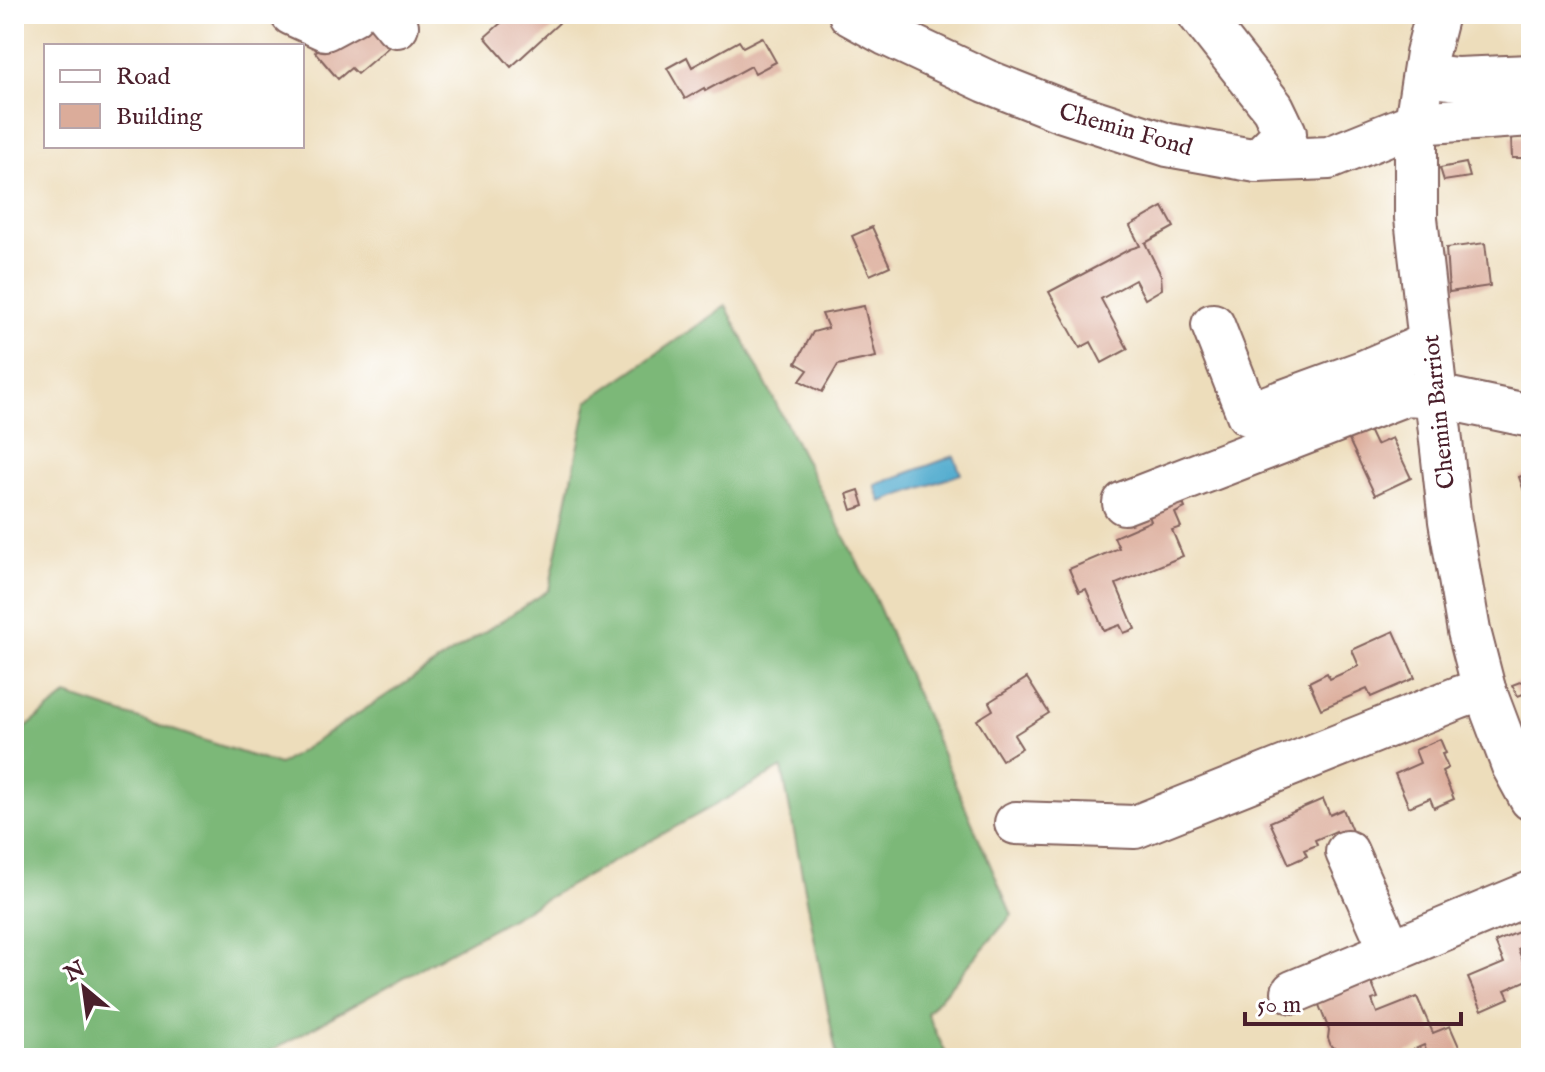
<svg xmlns="http://www.w3.org/2000/svg" width="1545" height="1072" viewBox="0 0 1545 1072" font-family="'IM FELL English',serif">
<rect width="100%" height="100%" fill="#fff"/>
<filter id="ink" filterUnits="userSpaceOnUse"><feTurbulence type="fractalNoise" baseFrequency=".0125" numOctaves="2"/><feDisplacementMap in="SourceGraphic" scale="16" xChannelSelector="R" yChannelSelector="G"/><feConvolveMatrix kernelMatrix="1 2 1 2 8 2 1 2 1" color-interpolation-filters="sRGB"/></filter>
<filter id="wash" filterUnits="userSpaceOnUse"><feTurbulence type="fractalNoise" baseFrequency=".006" numOctaves="4" result="noise"/><feDisplacementMap in="SourceGraphic" scale="32" xChannelSelector="R" yChannelSelector="G"/><feGaussianBlur stdDeviation="1.8" result="paint"/><feColorMatrix in="noise" values="0 0 0 0 0 0 0 0 0 0 0 0 0 0 0 0 0 1.4 0 .05"/><feComposite in="paint" operator="in"/></filter>
<g filter="url(#wash)">
<rect width="100%" height="100%" fill="#edddbb"/>
<path fill="#7cb878" stroke="#636c52" stroke-width="2" d="M 726,306 L 871,589 L 1012,915 L 927,1013 L 948,1058 L 837,1058 L 782,768 L 258,1058 L 14,1058 L 14,737 L 67,695 L 279,765 L 549,590 L 588,401 Z"/>
<path fill="#50aace" stroke="#4d647c" stroke-width="2" d="M 954,456 L 961,474 L 881,502 L 875,485 Z"/>
<g id="blocks">
<g fill="#dbac9a">
<path d="M 371,14 L 397,40 L 357,74 L 351,68 L 338,79 L 315,52 L 328,41 Z"/>
<path d="M 511,14 L 551,14 L 559,23 L 511,67 L 485,37 Z"/>
<path d="M 762,37 L 776,62 L 755,73 L 751,66 L 705,91 L 704,88 L 685,99 L 667,68 L 687,57 L 692,67 L 739,41 L 743,47 Z"/>
<path d="M 1531,136 L 1531,158 L 1512,158 L 1511,137 Z"/>
<path d="M 1466,163 L 1470,177 L 1444,181 L 1440,168 Z"/>
<path d="M 1163,207 L 1174,227 L 1145,243 L 1161,275 L 1162,289 L 1145,299 L 1135,280 L 1101,299 L 1128,349 L 1102,363 L 1091,342 L 1080,348 L 1049,292 L 1130,249 L 1140,246 L 1130,226 Z"/>
<path d="M 872,227 L 890,266 L 870,275 L 852,236 Z"/>
<path d="M 1485,243 L 1490,286 L 1449,292 L 1446,248 Z"/>
<path d="M 864,306 L 876,357 L 838,365 L 822,392 L 800,381 L 808,370 L 796,363 L 813,332 L 828,328 L 822,314 Z"/>
<path d="M 1368,428 L 1376,445 L 1392,438 L 1411,478 L 1375,495 L 1348,438 Z"/>
<path d="M 1531,473 L 1531,511 L 1519,477 Z"/>
<path d="M 859,490 L 864,506 L 852,510 L 847,494 Z"/>
<path d="M 1179,494 L 1185,508 L 1175,513 L 1181,527 L 1172,530 L 1183,556 L 1116,584 L 1135,629 L 1124,633 L 1120,625 L 1104,631 L 1086,589 L 1079,592 L 1069,569 L 1119,548 L 1114,537 L 1151,521 L 1146,508 Z"/>
<path d="M 1394,631 L 1415,678 L 1371,697 L 1367,689 L 1321,709 L 1309,682 L 1327,673 L 1330,679 L 1359,666 L 1352,650 Z"/>
<path d="M 1027,678 L 1049,713 L 1014,735 L 1022,748 L 1002,760 L 977,720 L 993,710 L 989,702 Z"/>
<path d="M 1531,678 L 1531,691 L 1518,696 L 1512,685 Z"/>
<path d="M 1440,739 L 1446,753 L 1442,754 L 1448,768 L 1442,771 L 1454,799 L 1434,808 L 1430,798 L 1409,807 L 1395,774 L 1420,763 L 1415,750 Z"/>
<path d="M 1323,799 L 1330,815 L 1343,809 L 1354,836 L 1341,841 L 1336,831 L 1315,840 L 1317,845 L 1304,850 L 1307,856 L 1289,864 L 1270,822 Z"/>
<path d="M 1523,930 L 1529,944 L 1518,949 L 1530,979 L 1505,990 L 1509,998 L 1482,1010 L 1468,978 L 1504,963 L 1495,942 Z"/>
<path d="M 1369,977 L 1378,998 L 1372,1000 L 1377,1013 L 1417,997 L 1433,1033 L 1450,1026 L 1464,1058 L 1430,1058 L 1424,1045 L 1394,1058 L 1341,1058 L 1338,1050 L 1331,1046 L 1328,1038 L 1329,1030 L 1317,1000 Z"/>
</g>
</g>
</g>
<g filter="url(#ink)">
<use href="#blocks" fill-opacity="0" stroke="#83625d" stroke-width="2"/>
<g fill="none" stroke-linecap="round" stroke-linejoin="round">
<defs>
<g id="minor">
<path d="M 292,14 L 325,29 L 353,14"/>
<path d="M 387,14 L 397,26"/>
<path d="M 850,14 L 888,35 L 986,81 L 1057,109 L 1168,145 L 1257,161 L 1329,158 L 1416,123 L 1531,115"/>
<path d="M 1199,14 L 1273,108 L 1285,133 L 1257,161"/>
<path d="M 1437,14 L 1427,53 L 1416,123 L 1416,218 L 1450,521 L 1469,631 L 1484,689 L 1513,766 L 1531,799"/>
<path d="M 1424,75 L 1457,79 L 1531,76"/>
<path d="M 1213,325 L 1248,414 L 1363,372 L 1430,343"/>
<path d="M 1124,503 L 1406,394 L 1436,396 L 1531,416"/>
<path d="M 1016,823 L 1135,827 L 1458,698 L 1484,689"/>
<path d="M 1347,852 L 1391,951"/>
<path d="M 1293,992 L 1531,893"/>
</g>
</defs>
<use href="#minor" stroke="#83625d" stroke-width="46"/>
<use href="#minor" stroke="#fff" stroke-width="42"/>
</g>
</g>
<g text-anchor="middle" stroke-width="7" stroke-linejoin="round" paint-order="stroke">
<g font-size="24" fill="#4a1f2b" stroke="#fff">
<text transform="translate(1126 129) rotate(16)" y="8">Chemin Fond</text>
<text transform="translate(1438 412) rotate(-96)" y="8">Chemin Barriot</text>
</g>
</g>
<rect width="1545" height="1072" fill="none" stroke="#fff" stroke-width="48"/>
<rect x="44" y="44" width="260" height="104" fill="#ffffff" stroke="#b7a5aa" stroke-width="2"/>
<rect x="60" y="70" width="40" height="12" fill="#ffffff" stroke="#b7a5aa" stroke-width="2"/>
<text x="116" y="84" font-size="24" fill="#4a1f2b">Road</text>
<rect x="60" y="104" width="40" height="24" fill="#dbac9a" stroke="#b7a5aa" stroke-width="2"/>
<text x="116" y="124" font-size="24" fill="#4a1f2b">Building</text>
<g transform="translate(84 988) rotate(331)" stroke="#ffffff" stroke-width="6" paint-order="stroke">
<path d="M0-6L14 30L0 20L-14 30Z" fill="#4a1f2b"/>
<text y="-12" font-size="22" font-weight="bold" text-anchor="middle" fill="#4a1f2b">N</text>
</g>
<path d="M1245 1012v12h216v-12" fill="none" stroke="#4a1f2b" stroke-width="4"/>
<text x="1257" y="1012" font-size="24" fill="#4a1f2b" stroke="#ffffff" stroke-width="6" paint-order="stroke">50 m</text>
</svg>
